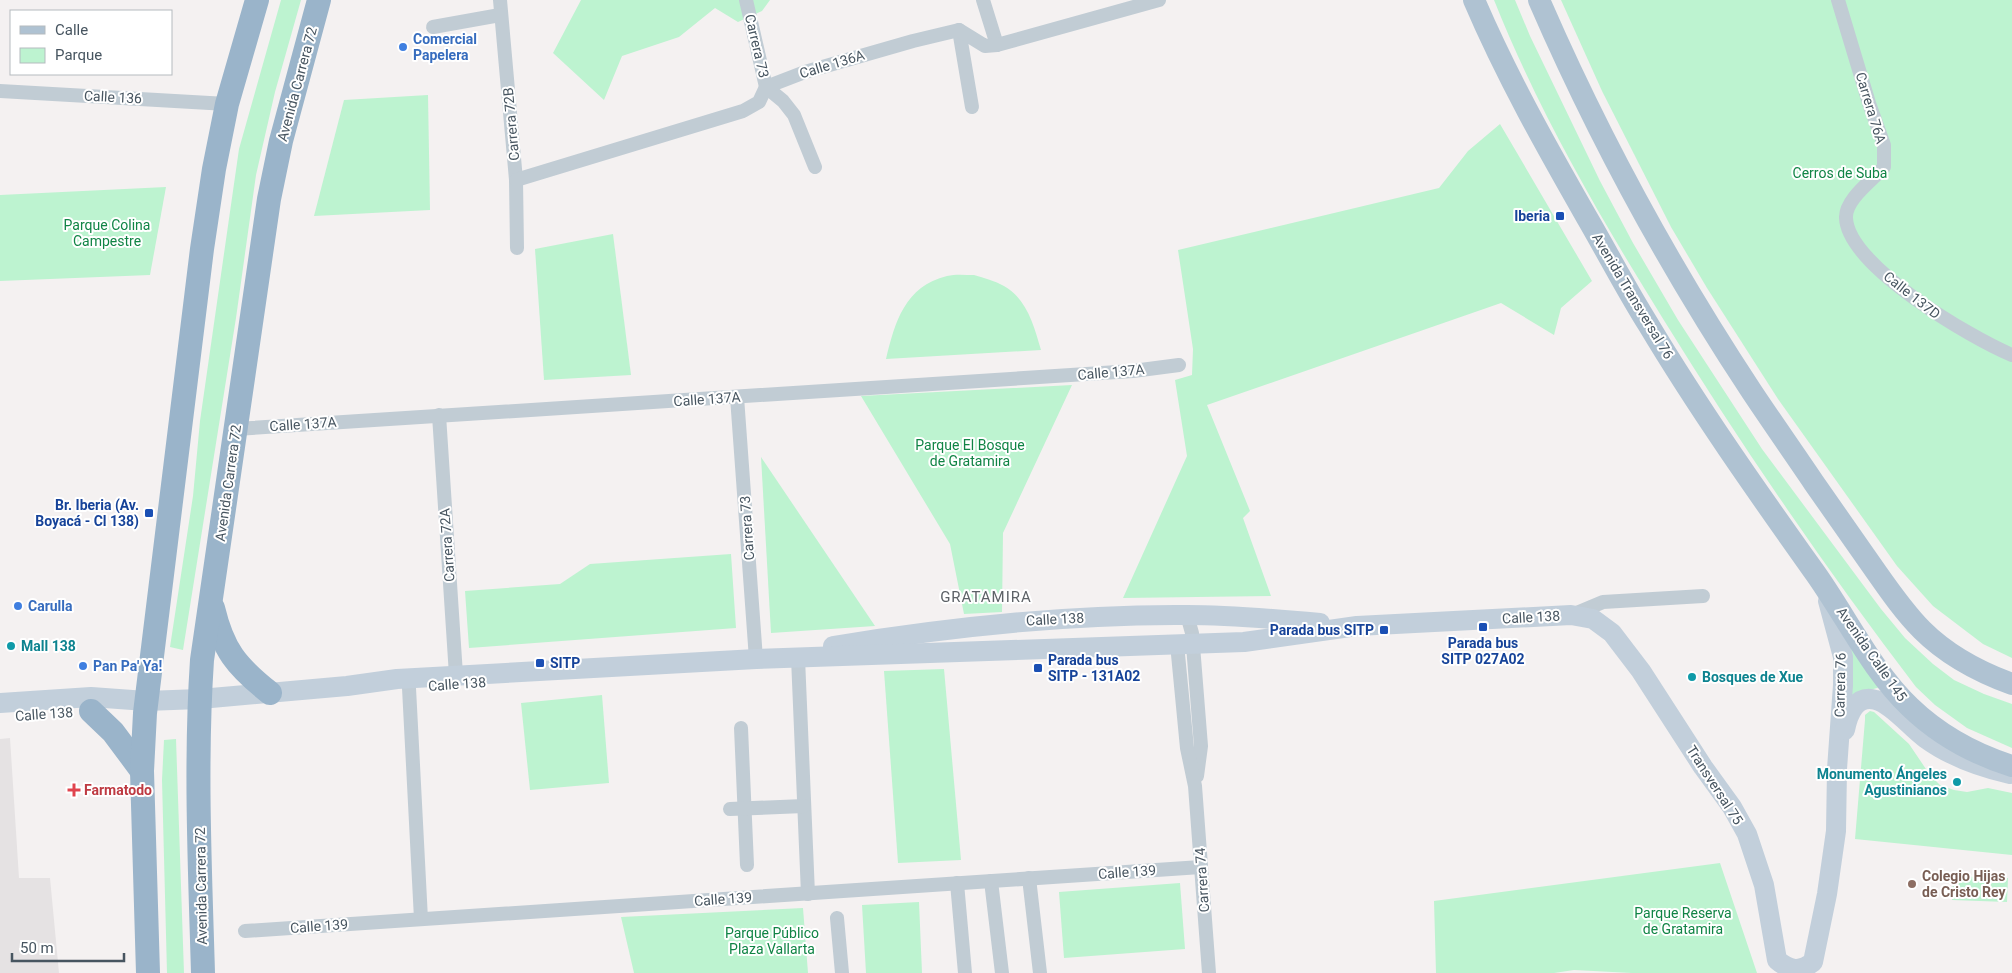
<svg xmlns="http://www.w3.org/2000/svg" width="2012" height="973" viewBox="0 0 2012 973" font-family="Roboto,sans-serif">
<rect width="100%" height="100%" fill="#f4f1f1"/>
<path fill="#e5e2e3" d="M 10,738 L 19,878 L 50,878 L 59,973 L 0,973 L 0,739 Z"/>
<g fill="#bdf3d0">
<path d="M 281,0 L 301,0 L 275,92 L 256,175 L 236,318 L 183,650 L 170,647 L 193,496 L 200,421 L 239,149 Z"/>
<path d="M 581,0 L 770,0 L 762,11 L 738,22 L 715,8 L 679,37 L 622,56 L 604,100 L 553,53 Z"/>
<path d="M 1494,0 L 1515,0 L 1530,36 L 1600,181 L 1633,243 L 1678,320 L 1762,449 L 1881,609 L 1905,638 L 1933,664 L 1954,680 L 1984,694 L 2012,704 L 2012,748 L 1967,728 L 1935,705 L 1916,687 C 1826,569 1743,448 1665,322 C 1601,219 1539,113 1494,0 Z"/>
<path d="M 1561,0 L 2012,0 L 2012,658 L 1983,644 L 1933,606 L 1897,566 L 1778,399 L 1707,288 L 1671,227 L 1602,91 Z"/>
<path d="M 428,95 L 430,210 L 314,216 L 344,100 Z"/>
<path d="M 1500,124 L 1592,281 L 1561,308 L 1554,335 L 1501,303 L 1207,405 L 1250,511 L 1243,518 L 1271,596 L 1123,598 L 1187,456 L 1175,380 L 1192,375 L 1193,349 L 1178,250 L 1439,188 L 1468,151 Z"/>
<path d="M 166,187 L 150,275 L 0,281 L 0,195 Z"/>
<path d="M 613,234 L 631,375 L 544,380 L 535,249 Z"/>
<path d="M 974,275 C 984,278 995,281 1004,286 C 1027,299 1034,326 1041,350 L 886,359 C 895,322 905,286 947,276 C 955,274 965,275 974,275 Z"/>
<path d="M 1072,385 L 1003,533 L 1002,612 L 964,614 L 950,544 L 861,396 Z"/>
<path d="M 761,457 L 875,626 L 771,633 Z"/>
<path d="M 731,554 L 736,628 L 469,648 L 465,591 L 560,584 L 590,564 Z"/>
<path d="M 1847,639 L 1880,687 L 1867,691 L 1850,699 Z"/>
<path d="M 944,669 L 961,860 L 898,863 L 884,671 Z"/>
<path d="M 602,695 L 609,783 L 530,790 L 521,703 Z"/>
<path d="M 1870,711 L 1874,712 L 1909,744 L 1930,775 L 1940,785 L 1954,790 L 1967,792 L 1988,788 L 2012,793 L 2012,855 L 1855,839 L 1865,720 L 1865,715 Z"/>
<path d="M 176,739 L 184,973 L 167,973 L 162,780 L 164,740 Z"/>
<path d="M 1720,863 L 1757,973 L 1632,973 L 1574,970 L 1554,973 L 1436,973 L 1434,901 Z"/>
<path d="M 1953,876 L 2008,878 L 2007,902 L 1952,900 Z"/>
<path d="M 1180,883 L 1185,949 L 1064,958 L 1059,892 Z"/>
<path d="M 919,902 L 922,973 L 866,973 L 862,905 Z"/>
<path d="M 803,908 L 808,973 L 634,973 L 621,917 Z"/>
</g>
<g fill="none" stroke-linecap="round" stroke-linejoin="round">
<g stroke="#c1ccd4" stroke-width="14">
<path d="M 500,0 L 516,180 L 517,248"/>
<path d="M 746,0 L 766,87 L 783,101 L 794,115 L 815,167"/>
<path d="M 983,0 L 997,45"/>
<path d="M 1838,0 L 1869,103 L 1884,145 L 1884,167 C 1873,180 1845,199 1846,218 C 1848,266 1971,338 2012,355"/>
<path d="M 433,27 L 500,15"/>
<path d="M 959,30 L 972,107"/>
<path d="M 0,91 L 227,104"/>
<path d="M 516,180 L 743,111 L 759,102 L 766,87 L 805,72 L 913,41 L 959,30 L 985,46 L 997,45 L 1159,0"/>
<path d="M 737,397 L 756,659"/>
<path d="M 439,415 L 456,675"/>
<path d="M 236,429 L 1133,371 L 1179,365"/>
<path d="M 1187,615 L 1192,633 L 1201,746 L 1197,776"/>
<path d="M 1572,615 L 1603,602 L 1703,596"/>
<path d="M 1177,644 L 1187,748 L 1195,786 L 1209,973"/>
<path d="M 798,658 L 808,894"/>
<path d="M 409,688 L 421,919"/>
<path d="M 741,728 L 747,865"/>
<path d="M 730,809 L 804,806"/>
<path d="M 1029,878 L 1040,973"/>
<path d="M 991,881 L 1002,973"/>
<path d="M 957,883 L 965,973"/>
<path d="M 837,918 L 842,973"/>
<path d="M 245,931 L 1201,867"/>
</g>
<g stroke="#c2cfdb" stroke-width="20">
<path d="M 833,646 C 950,627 1069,614 1187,615 C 1232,615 1276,619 1320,623"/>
<path d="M 0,703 L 91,697 L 146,701 L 200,699 L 347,686 L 397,679 L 756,659 L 1244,642 L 1357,626 L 1571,615 L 1593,619 L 1612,633 L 1641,671 L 1703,767 L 1732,807 L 1747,834 L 1764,885 L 1777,960 C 1790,971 1800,972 1813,962 L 1827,894 L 1836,831 L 1837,769 L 1843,685 L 1843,657 L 1828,601"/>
<path d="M 1845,730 C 1848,714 1856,694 1876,700 C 1892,704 1911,728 1925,738 C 1951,757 1979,767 2010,774"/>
</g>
<g stroke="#afc2d2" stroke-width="22">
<path d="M 1474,0 C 1506,75 1546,146 1586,216 C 1607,252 1626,289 1648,324 C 1699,409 1756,490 1813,570 C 1845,614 1871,670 1910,707 C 1939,735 1974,754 2012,766"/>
<path d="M 1539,0 C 1598,136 1670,268 1752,392 C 1772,422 1793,452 1814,483 C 1835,513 1856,543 1877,573 C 1891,593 1905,613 1922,630 C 1947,655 1979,672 2012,684"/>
</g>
<g stroke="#9ab4ca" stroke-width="24">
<path d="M 213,608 C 223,650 236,666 270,693"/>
<path d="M 91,711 L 113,732 L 142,771"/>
<path d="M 148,973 L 142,771 L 145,713 L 202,249 L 214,169 L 227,104 L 257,0"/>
<path d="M 203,973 C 200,869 195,764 202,660 L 269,199 L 281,141 L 319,0"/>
</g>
</g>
<g fill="#3f7fe0" stroke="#fff" stroke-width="2">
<circle cx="403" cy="47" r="5"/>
<circle cx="18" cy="606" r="5"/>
<circle cx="83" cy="666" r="5"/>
</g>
<g fill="#1a4fb4" stroke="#fff" stroke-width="2">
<rect x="1555" y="211" width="10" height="10" rx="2.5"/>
<rect x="144" y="508" width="10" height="10" rx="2.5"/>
<rect x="1478" y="622" width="10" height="10" rx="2.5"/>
<rect x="1379" y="625" width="10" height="10" rx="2.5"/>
<rect x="535" y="658" width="10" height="10" rx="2.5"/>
<rect x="1033" y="663" width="10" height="10" rx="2.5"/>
</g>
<g fill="#0f9aa8" stroke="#fff" stroke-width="2">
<circle cx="11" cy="646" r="5"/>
<circle cx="1692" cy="677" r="5"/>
<circle cx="1957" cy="782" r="5"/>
</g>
<path fill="#e0444e" stroke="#fff" stroke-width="2" d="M71.5 782.5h5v5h5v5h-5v5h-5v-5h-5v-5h5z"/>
<circle fill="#8d6e63" stroke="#fff" stroke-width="2" cx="1912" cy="884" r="5"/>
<g text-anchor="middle" stroke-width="4" stroke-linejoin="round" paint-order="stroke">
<g font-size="14" font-weight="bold" fill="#366cbe" stroke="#fff" text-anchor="start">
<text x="413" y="44">Comercial<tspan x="413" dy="16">Papelera</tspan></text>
<text x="28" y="611">Carulla</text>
<text x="93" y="671">Pan Pa' Ya!</text>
</g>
<g font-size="14" fill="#475560" stroke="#fff">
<text transform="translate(757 46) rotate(77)" y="5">Carrera 73</text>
<text transform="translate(832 64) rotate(-17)" y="5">Calle 136A</text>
<text transform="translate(297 84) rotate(-75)" y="5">Avenida Carrera 72</text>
<text transform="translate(113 97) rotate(3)" y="5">Calle 136</text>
<text transform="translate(1871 108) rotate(73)" y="5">Carrera 76A</text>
<text transform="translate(511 124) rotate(-95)" y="5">Carrera 72B</text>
<text transform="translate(1912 295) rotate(38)" y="5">Calle 137D</text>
<text transform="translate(1633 296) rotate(59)" y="5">Avenida Transversal 76</text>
<text transform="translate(1111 372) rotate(-5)" y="5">Calle 137A</text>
<text transform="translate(707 399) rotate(-4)" y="5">Calle 137A</text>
<text transform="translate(303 424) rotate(-4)" y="5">Calle 137A</text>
<text transform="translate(228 483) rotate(-82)" y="5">Avenida Carrera 72</text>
<text transform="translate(747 528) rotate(-94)" y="5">Carrera 73</text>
<text transform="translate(447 545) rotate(-94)" y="5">Carrera 72A</text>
<text transform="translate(1531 617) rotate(-3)" y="5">Calle 138</text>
<text transform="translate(1055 619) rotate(-3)" y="5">Calle 138</text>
<text transform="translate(1872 654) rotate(55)" y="5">Avenida Calle 145</text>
<text transform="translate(457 684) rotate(-4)" y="5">Calle 138</text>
<text transform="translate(1840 685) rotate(-89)" y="5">Carrera 76</text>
<text transform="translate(44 714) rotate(-4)" y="5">Calle 138</text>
<text transform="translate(1715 785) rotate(57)" y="5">Transversal 75</text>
<text transform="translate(1127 872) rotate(-4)" y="5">Calle 139</text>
<text transform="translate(1202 880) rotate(-94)" y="5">Carrera 74</text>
<text transform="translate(201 886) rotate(-91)" y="5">Avenida Carrera 72</text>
<text transform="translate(723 899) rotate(-4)" y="5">Calle 139</text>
<text transform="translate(319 926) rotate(-4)" y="5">Calle 139</text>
</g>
<g font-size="14" fill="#108445" stroke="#fff">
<text x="1840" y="178">Cerros de Suba</text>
<text x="107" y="230">Parque Colina<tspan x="107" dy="16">Campestre</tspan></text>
<text x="970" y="450">Parque El Bosque<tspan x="970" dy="16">de Gratamira</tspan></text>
<text x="1683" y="918">Parque Reserva<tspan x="1683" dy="16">de Gratamira</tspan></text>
<text x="772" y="938">Parque Público<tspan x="772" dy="16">Plaza Vallarta</tspan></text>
</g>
<g font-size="14" font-weight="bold" fill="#164399" stroke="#fff" text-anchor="end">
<text x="1550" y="221">Iberia</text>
<text x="139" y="510">Br. Iberia (Av.<tspan x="139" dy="16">Boyacá - Cl 138)</tspan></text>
<text x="1374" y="635">Parada bus SITP</text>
<text x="1483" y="648" text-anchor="middle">Parada bus<tspan x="1483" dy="16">SITP 027A02</tspan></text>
<text x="1048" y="665" text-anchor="start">Parada bus<tspan x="1048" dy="16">SITP - 131A02</tspan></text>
<text x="550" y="668" text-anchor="start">SITP</text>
</g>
<g font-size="14" font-weight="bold" fill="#0d838f" stroke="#fff" text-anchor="start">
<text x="21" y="651">Mall 138</text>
<text x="1702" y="682">Bosques de Xue</text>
<text x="1947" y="779" text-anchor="end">Monumento Ángeles<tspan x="1947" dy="16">Agustinianos</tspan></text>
</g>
<g font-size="14" font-weight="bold" fill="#be3a42" stroke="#fff" text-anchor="start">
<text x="84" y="795">Farmatodo</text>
</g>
<g font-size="14" font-weight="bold" fill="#785e54" stroke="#fff" text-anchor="start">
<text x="1922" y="881">Colegio Hijas<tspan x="1922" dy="16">de Cristo Rey</tspan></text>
</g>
<g font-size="15" letter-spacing="1" fill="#5d6267" stroke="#fff">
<text x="986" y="602">GRATAMIRA</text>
</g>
</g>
<rect x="10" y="10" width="162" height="65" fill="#ffffff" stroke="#b5bbbf"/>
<rect x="20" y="26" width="25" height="8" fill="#afc2d2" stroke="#b5bbbf"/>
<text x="55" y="35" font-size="15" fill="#475560">Calle</text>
<rect x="20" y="48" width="25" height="15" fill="#bdf3d0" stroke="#b5bbbf"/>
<text x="55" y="60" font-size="15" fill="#475560">Parque</text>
<path d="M12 953v8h112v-8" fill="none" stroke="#475560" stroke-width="2.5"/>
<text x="20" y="953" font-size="15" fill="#475560" stroke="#ffffff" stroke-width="4" paint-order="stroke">50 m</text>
</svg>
